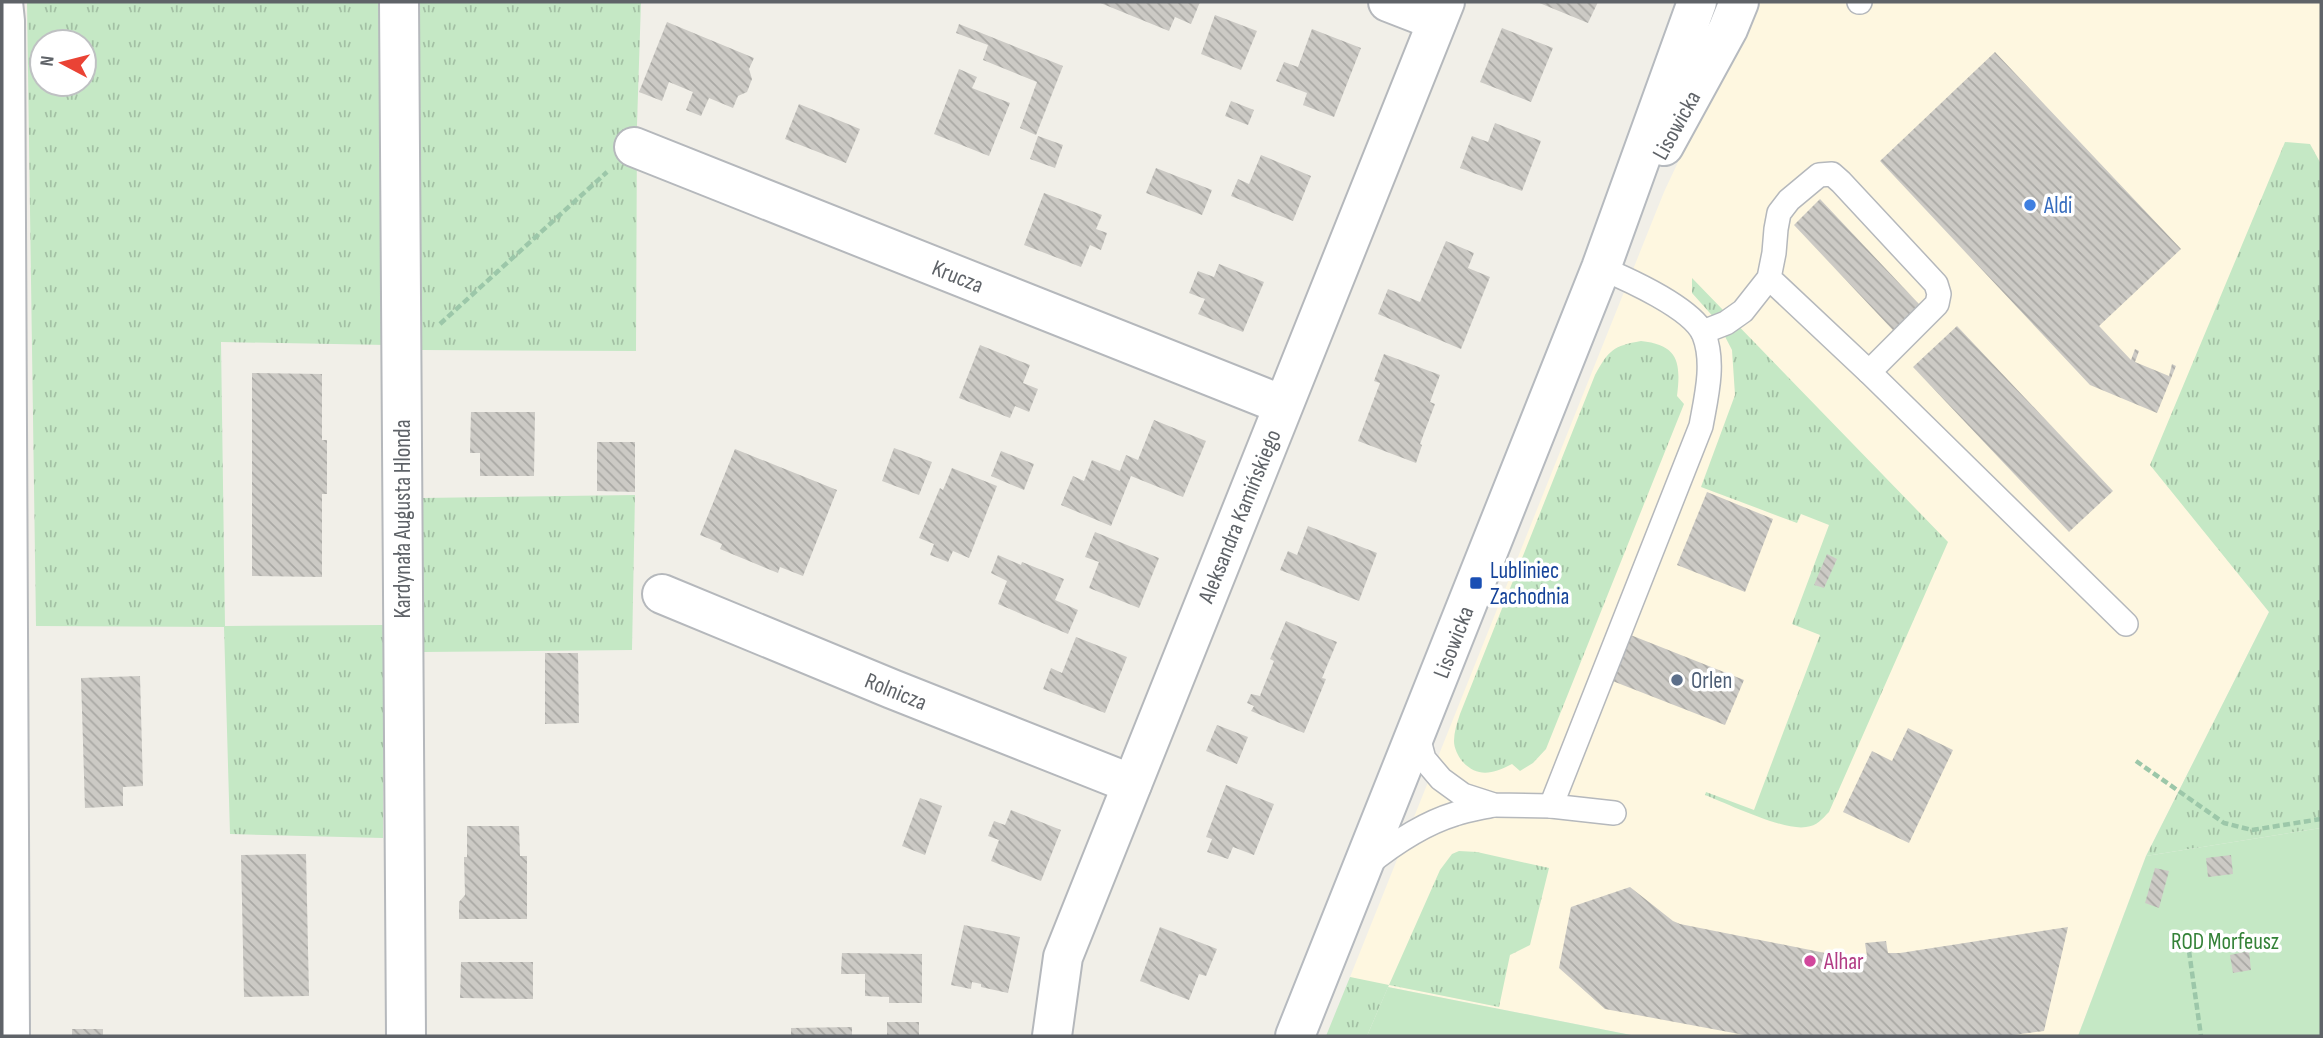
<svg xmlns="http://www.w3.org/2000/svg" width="2323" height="1038" viewBox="0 0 2323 1038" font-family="'Sofia Sans Condensed',sans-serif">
<defs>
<pattern id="grass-tufts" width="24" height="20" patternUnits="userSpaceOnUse" patternTransform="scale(1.75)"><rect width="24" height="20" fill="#c5e8c5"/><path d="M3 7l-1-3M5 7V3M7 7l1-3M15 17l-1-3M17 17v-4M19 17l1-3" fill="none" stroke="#a3c0a4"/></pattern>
<pattern id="building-back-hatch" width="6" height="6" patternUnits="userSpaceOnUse" patternTransform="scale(1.75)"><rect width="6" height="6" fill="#cccac5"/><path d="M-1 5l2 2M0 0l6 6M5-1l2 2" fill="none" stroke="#a9a8a4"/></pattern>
</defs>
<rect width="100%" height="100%" fill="#f1efe8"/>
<path fill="#fef7e0" d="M 1753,2 L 2321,2 L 2321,262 L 2152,466 L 2269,612 L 2146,856 L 2078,1036 L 1636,1036 L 1388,987 L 1350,977 L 1664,192 Z"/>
<g fill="url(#grass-tufts)" fill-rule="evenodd">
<path d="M 27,2 L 641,2 L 637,124 L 636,351 L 421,350 L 387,345 L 221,342 L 225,626 L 384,625 L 383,838 L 230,834 L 224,627 L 36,626 ZM 42,42 L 84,42 L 84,84 L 42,84 Z"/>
<path d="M 2285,142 L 2310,144 L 2321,164 L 2321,828 L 2146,856 L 2269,612 L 2150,465 Z"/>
<path d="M 1692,278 L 1948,542 L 1829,812 C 1822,819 1817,826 1806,827 C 1784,831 1728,804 1705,795 L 1706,792 L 1754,810 L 1820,635 L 1792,624 L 1829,525 L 1801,514 L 1797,523 L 1701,487 L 1735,395 L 1732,350 L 1717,321 L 1692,293 Z"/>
<path d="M 1641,341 C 1679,345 1681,363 1677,396 L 1684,404 L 1546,749 L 1533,763 L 1520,771 L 1512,764 C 1493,774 1477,778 1462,761 C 1458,756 1454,748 1454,741 C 1454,732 1457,723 1460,714 L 1595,375 C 1609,350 1613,346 1641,341 Z"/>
<path d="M 635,495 L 632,650 L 423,652 L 422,498 Z"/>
<path d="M 1459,851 L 1477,852 L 1549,868 L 1530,945 L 1510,955 L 1499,1007 L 1389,985 L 1367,1036 L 1326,1036 L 1350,977 L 1389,985 L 1440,870 L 1452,854 Z"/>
</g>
<g fill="#c5e8c5">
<path d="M 2321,828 L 2321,1036 L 2078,1036 L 2146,856 Z"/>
<path d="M 1388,987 L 1636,1036 L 1367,1036 Z"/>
</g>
<g fill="url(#building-back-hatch)">
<path d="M 1098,2 L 1200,2 L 1191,24 L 1175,17 L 1169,31 Z"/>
<path d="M 1537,2 L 1598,2 L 1588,23 Z"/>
<path d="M 1215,15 L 1257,31 L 1241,70 L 1201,54 Z"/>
<path d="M 667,22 L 754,58 L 749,69 L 752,79 L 747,92 L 738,96 L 733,108 L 709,98 L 701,116 L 686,110 L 693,92 L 669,82 L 662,101 L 639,92 Z"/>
<path d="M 959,24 L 1063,66 L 1036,135 L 1020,128 L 1037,82 L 983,60 L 988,45 L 956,33 Z"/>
<path d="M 1502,28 L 1553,48 L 1531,102 L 1480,82 Z"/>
<path d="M 1312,29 L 1361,48 L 1334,117 L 1303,105 L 1307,93 L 1276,81 L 1284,62 L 1298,67 Z"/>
<path d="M 1995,52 L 2181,249 L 2099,326 L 2131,360 L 2135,349 L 2139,351 L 2135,362 L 2169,376 L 2172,364 L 2176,366 L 2157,413 L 2090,385 L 1880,161 Z"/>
<path d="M 959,69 L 977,77 L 972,88 L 1010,103 L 989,156 L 934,134 Z"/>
<path d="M 1231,101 L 1254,110 L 1248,125 L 1225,116 Z"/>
<path d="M 799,104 L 860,129 L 846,163 L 785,139 Z"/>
<path d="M 1495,123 L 1541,141 L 1522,191 L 1460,168 L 1472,136 L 1488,142 Z"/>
<path d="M 1038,136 L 1063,145 L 1055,168 L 1030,159 Z"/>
<path d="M 1261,155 L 1311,176 L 1293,221 L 1231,196 L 1238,179 L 1249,184 Z"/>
<path d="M 1156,168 L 1212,190 L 1202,215 L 1146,193 Z"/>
<path d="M 1044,193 L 1102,215 L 1096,229 L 1107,233 L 1101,250 L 1090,245 L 1081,267 L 1024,245 Z"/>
<path d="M 1820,199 L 1934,320 L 1907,345 L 1794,225 Z"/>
<path d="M 1446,241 L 1474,253 L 1468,268 L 1490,277 L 1461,349 L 1378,314 L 1388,289 L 1420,302 Z"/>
<path d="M 1219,264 L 1264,282 L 1243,332 L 1198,314 L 1205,299 L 1189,293 L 1198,271 L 1214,277 Z"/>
<path d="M 1957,326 L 2113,491 L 2069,532 L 1913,367 Z"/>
<path d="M 980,345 L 1030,365 L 1023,383 L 1038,389 L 1029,412 L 1015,406 L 1010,418 L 959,398 Z"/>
<path d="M 1384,354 L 1440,375 L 1430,402 L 1435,404 L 1420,444 L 1422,445 L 1416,463 L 1358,441 L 1380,383 L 1374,381 Z"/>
<path d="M 252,373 L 322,374 L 322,440 L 327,440 L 327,494 L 322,494 L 322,577 L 252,576 Z"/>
<path d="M 471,412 L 535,412 L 534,476 L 480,476 L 480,453 L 470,453 Z"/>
<path d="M 1154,420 L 1206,441 L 1183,497 L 1131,476 L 1111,526 L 1061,505 L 1073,476 L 1084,481 L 1092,460 L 1120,471 L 1126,455 L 1138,460 Z"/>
<path d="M 597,442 L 635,442 L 635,492 L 597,491 Z"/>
<path d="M 894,448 L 932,462 L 919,495 L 882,481 Z"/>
<path d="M 735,449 L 837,490 L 803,576 L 780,567 L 778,573 L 720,549 L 722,544 L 700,535 Z"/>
<path d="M 1001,451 L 1034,464 L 1024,490 L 991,476 Z"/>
<path d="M 952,468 L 997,486 L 969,558 L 953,551 L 948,562 L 930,555 L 934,544 L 919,538 L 940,488 L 943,490 Z"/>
<path d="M 1707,492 L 1773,519 L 1745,592 L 1677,565 Z"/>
<path d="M 1308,526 L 1377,553 L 1359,601 L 1280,570 L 1288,551 L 1297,555 Z"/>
<path d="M 1095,532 L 1159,558 L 1139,608 L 1089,588 L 1099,562 L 1085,557 Z"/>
<path d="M 1827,554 L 1837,559 L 1824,588 L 1814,585 Z"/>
<path d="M 998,555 L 1021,565 L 1022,562 L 1064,579 L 1055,600 L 1078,610 L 1068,634 L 998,604 L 1007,581 L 991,573 Z"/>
<path d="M 1286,621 L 1337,642 L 1322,678 L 1326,679 L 1304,733 L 1251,711 L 1254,706 L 1247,703 L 1251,694 L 1260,696 L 1261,693 L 1274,661 L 1270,659 Z"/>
<path d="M 1628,634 L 1744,680 L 1725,725 L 1610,680 Z"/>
<path d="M 1076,637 L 1127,657 L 1105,713 L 1043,689 L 1051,668 L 1062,673 Z"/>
<path d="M 545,653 L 578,653 L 579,723 L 545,724 Z"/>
<path d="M 140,676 L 143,786 L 123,787 L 123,806 L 85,808 L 81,678 Z"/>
<path d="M 1217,725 L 1248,737 L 1237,764 L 1206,751 Z"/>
<path d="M 1908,728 L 1953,750 L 1909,843 L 1843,812 L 1872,751 L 1892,761 Z"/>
<path d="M 1226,785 L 1274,804 L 1254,855 L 1233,847 L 1228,859 L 1207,852 L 1212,839 L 1206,837 Z"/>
<path d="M 920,798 L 942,806 L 925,855 L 902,846 Z"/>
<path d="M 1011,810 L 1061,830 L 1041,881 L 991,861 L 999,840 L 988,836 L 994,821 L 1005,825 Z"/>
<path d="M 467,826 L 519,826 L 520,856 L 527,856 L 527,919 L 459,919 L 459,902 L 465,895 L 464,857 L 467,857 Z"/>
<path d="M 306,854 L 309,996 L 244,997 L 241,855 Z"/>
<path d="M 2231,855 L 2233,874 L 2208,877 L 2206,858 Z"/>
<path d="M 2155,868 L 2169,871 L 2159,908 L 2145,903 Z"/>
<path d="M 1630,887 L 1673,921 L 1680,924 L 1850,958 L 1867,956 L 1865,943 L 1886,941 L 1888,953 L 1900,953 L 2068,927 L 2044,1031 L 2005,1036 L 1750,1036 L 1605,1009 L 1559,968 L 1571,907 Z"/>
<path d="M 964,925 L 1020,937 L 1008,993 L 981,987 L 981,984 L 972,982 L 971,989 L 951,985 Z"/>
<path d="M 1160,927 L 1217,949 L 1206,976 L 1199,974 L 1189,1000 L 1140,981 Z"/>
<path d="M 2249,951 L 2251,970 L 2233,973 L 2230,955 Z"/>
<path d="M 842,953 L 922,954 L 922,1003 L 889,1003 L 889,997 L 865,996 L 865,974 L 841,974 Z"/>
<path d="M 461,962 L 533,962 L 533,999 L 460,998 Z"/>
<rect x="887" y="1022" width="32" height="14"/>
<path d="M 852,1027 L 852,1036 L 791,1036 L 791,1028 Z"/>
<rect x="72" y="1029" width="31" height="7"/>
</g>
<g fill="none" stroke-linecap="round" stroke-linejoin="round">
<defs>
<g id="lane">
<path d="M 1859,2 L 1860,2"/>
<path d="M 1703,332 L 1726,323 L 1743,311 L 1769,278 L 1774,253 L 1776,229 L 1779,213 L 1789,200 L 1819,175 L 1832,174 L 1841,182 L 1936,284 L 1939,294 L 1937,304 L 1869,372 L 1769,278"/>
<path d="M 1869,372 L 2126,624"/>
<path d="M 1417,733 L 1424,759 L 1441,779 L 1463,795 L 1494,805 L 1551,806 L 1614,813"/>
<path d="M 1551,806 L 1701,426 C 1706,398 1715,363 1704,335 C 1693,308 1627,279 1601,268"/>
<path d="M 1367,865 C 1393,844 1422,824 1455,814 C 1467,810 1480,808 1493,805"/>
</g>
<g id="street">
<path d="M 3,2 L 5,21 L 10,1036"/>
<path d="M 399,2 L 406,1036"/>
<path d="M 1388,2 L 1437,21"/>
<path d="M 634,147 L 1283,405"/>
<path d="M 662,594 L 892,689 L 1132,784"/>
<path d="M 1052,1036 L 1063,957 L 1445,2"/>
</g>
<g id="secondary">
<path d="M 1664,146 L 1728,29 L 1739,2"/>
<path d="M 1295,1036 L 1601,268 L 1697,2"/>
</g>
</defs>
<use href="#lane" stroke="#b5b8bc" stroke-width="26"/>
<use href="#street" stroke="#b5b8bc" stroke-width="42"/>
<use href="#secondary" stroke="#b6babf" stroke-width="42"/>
<g stroke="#9cc7a9" stroke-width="4.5" stroke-dasharray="7 3.5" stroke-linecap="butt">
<path d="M 440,324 L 607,172"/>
<path d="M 2136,761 L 2224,823 L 2252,830 L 2321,819"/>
<path d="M 2186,930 L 2201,1036"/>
</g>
<use href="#lane" stroke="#fff" stroke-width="23"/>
<use href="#street" stroke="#fff" stroke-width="38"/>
<use href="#secondary" stroke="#fff" stroke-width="38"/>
</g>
<circle fill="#3f7fe0" stroke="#fff" stroke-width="2.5" cx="2030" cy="205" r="7"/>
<rect fill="#1a4fb4" stroke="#fff" stroke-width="2.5" x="1469" y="576" width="14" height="14" rx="3.5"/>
<circle fill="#5c6f8a" stroke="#fff" stroke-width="2.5" cx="1677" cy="680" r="7"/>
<circle fill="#d1479c" stroke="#fff" stroke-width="2.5" cx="1810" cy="961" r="7"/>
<g text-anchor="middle" stroke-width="7" stroke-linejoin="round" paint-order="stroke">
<g font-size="23" fill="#5f6368" stroke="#fff">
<text transform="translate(1676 125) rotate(-61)" y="8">Lisowicka</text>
<text transform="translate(958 276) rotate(22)" y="8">Krucza</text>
<text transform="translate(1239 516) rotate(-68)" y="8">Aleksandra Kamińskiego</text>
<text transform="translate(402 519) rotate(-90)" y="8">Kardynała Augusta Hlonda</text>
<text transform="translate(1453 642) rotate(-69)" y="8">Lisowicka</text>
<text transform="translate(896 691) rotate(22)" y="8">Rolnicza</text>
</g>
<g font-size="23" fill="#366cbe" stroke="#fff" text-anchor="start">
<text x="2044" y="213">Aldi</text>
</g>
<g font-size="23" fill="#164399" stroke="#fff" text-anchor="start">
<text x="1490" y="578">Lubliniec<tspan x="1490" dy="26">Zachodnia</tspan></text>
</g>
<g font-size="23" fill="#4e5e75" stroke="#fff" text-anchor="start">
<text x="1691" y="688">Orlen</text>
</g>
<g font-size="23" fill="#348238" stroke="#fff">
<text x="2225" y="949">ROD Morfeusz</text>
</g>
<g font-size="23" fill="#b23c85" stroke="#fff" text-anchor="start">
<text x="1824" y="969">Alhar</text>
</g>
</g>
<rect width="2323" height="1038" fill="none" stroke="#5f6368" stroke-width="7"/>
<g transform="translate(63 63) rotate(277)"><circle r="33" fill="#ffffff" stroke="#bfc1c3" stroke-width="2"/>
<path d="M0-5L12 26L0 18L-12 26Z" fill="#ea4335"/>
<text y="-10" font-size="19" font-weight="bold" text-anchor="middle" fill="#5f6368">N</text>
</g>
</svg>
